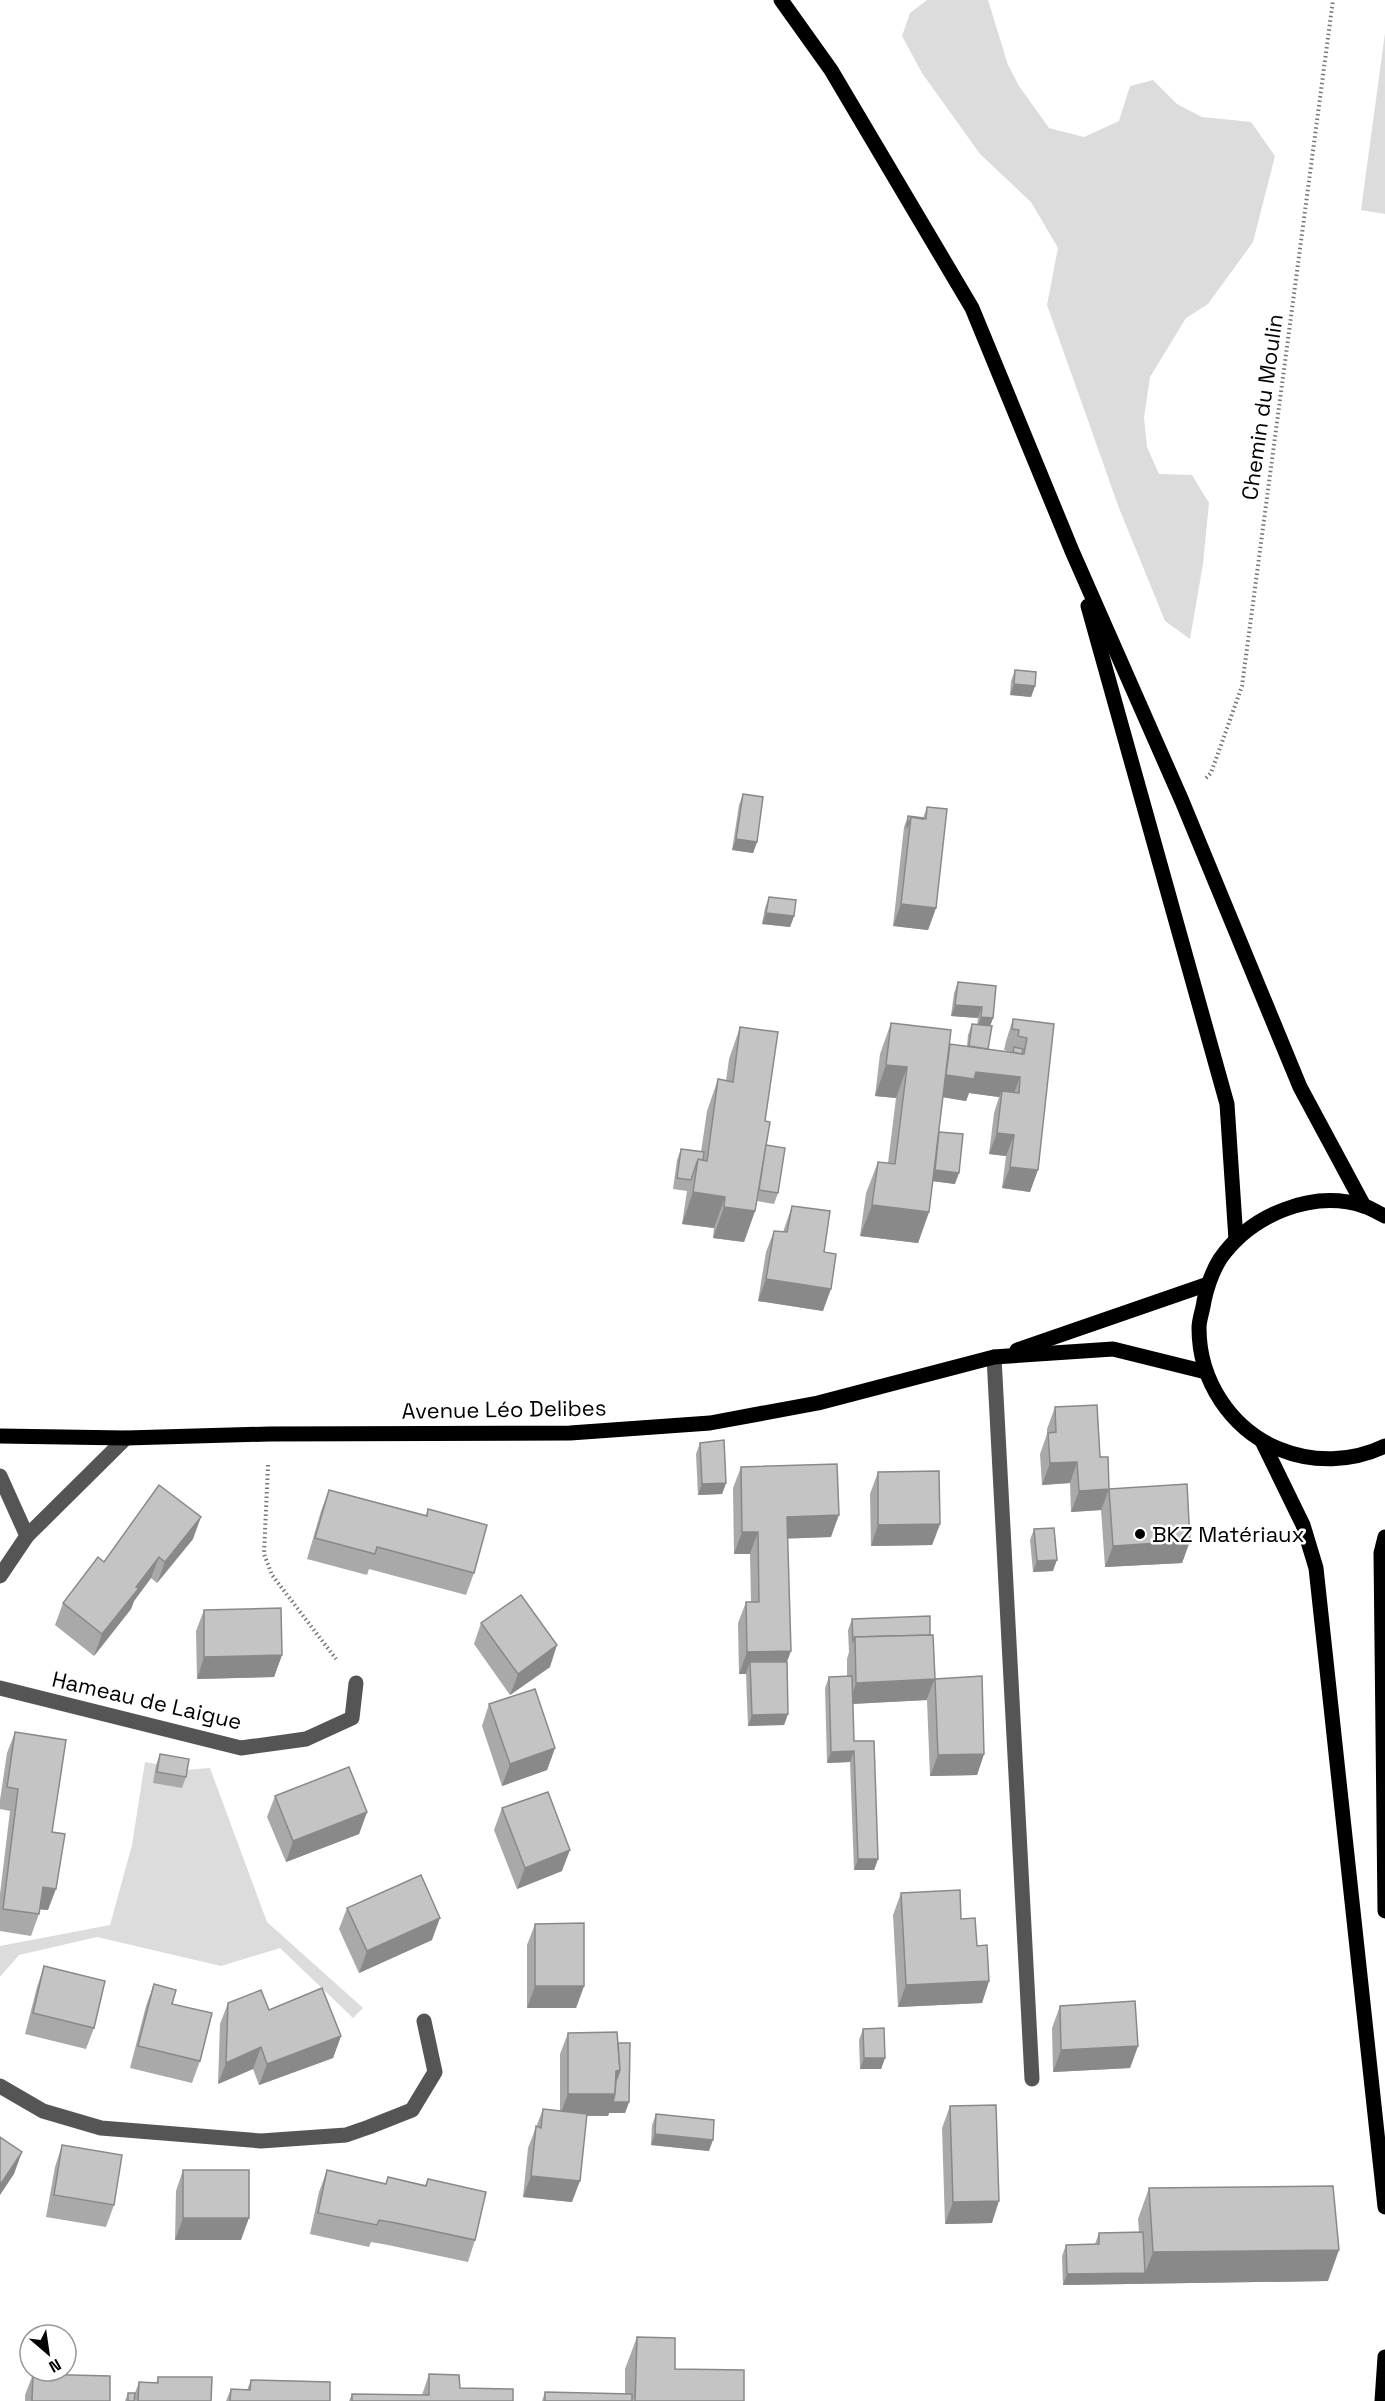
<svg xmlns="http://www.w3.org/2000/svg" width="1385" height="2401" viewBox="0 0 1385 2401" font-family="'Space Grotesk',sans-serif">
<rect width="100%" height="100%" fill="#fff"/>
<g fill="#dcdcdc">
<path d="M 927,0 L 988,0 L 1008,65 L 1019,86 L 1049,128 L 1084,137 L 1119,121 L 1130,86 L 1153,80 L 1177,104 L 1202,117 L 1251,122 L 1275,156 L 1253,242 L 1208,304 L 1186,318 L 1150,377 L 1144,418 L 1147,447 L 1159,474 L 1192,475 L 1209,503 L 1203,564 L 1190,639 L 1165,621 L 1119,508 L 1047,305 L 1058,248 L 1031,202 L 980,154 L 922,73 L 902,36 L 910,13 Z"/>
<path d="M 1385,33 L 1385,214 L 1361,210 Z"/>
<path d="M 145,1762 L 185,1770 L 210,1768 L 267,1922 L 363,2008 L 353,2018 L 280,1948 L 221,1966 L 97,1937 L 19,1955 L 0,1977 L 0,1946 L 110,1925 L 132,1845 Z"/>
</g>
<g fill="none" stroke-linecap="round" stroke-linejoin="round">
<g stroke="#777" stroke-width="4" stroke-dasharray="1.5 3" stroke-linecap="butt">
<path d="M 1206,778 L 1211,773 L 1242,686 L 1333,0"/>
<path d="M 268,1465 L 264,1554 L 272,1575 L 336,1659"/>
</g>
<g stroke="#555" stroke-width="15">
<path d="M 994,1357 L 1032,2079"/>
<path d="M 0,1476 L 27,1536"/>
<path d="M 0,1576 L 27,1536 L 126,1438"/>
<path d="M 0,1688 L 241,1748 L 306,1739 L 352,1718 L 356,1683"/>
<path d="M 0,2086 L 43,2111 L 101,2128 L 261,2141 L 346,2135 L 369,2127 L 412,2110 L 435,2072 L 424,2021"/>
</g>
<g stroke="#000" stroke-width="15">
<path d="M 781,0 L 831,70 L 972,308 L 1072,551 L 1182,801 L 1300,1087 L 1364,1206"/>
<path d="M 1088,606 L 1227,1104 L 1236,1240"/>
<path d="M 1385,1216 C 1378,1213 1371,1208 1364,1206 C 1312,1189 1251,1215 1220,1259 C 1212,1272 1207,1287 1204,1301 C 1203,1310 1199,1319 1199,1328 C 1199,1381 1231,1429 1279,1449 C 1313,1463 1352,1462 1385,1446"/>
<path d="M 1017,1350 L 1208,1284"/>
<path d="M 0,1436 L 126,1438 L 269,1434 L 570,1433 L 710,1423 L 818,1403 L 994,1357 L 1113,1349 L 1206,1372"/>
<path d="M 1262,1441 L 1303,1525 L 1316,1568 L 1385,2207"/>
<path d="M 1385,1537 L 1381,1553 L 1385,1911"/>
<path d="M 1382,2401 L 1385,2357"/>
</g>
</g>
<g fill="#a9a9a9">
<path d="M 1015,670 L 1035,686 L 1031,697 L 1010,695 L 1011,681 Z"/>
<path d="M 743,794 L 757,842 L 753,853 L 732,850 L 739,805 Z"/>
<path d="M 927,807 L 936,908 L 928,930 L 893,926 L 904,827 L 908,816 L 923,818 Z"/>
<path d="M 769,897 L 794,916 L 790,927 L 762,924 L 765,908 Z"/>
<path d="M 958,982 L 993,1018 L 990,1026 L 988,1049 L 1011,1052 L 1004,1050 L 1006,1041 L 1013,1019 L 1054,1024 L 1030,1192 L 1002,1188 L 1006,1156 L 989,1154 L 994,1113 L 999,1097 L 969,1093 L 966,1101 L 943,1097 L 939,1133 L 955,1184 L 933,1181 L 929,1212 L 918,1243 L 860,1236 L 866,1193 L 878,1162 L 888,1163 L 896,1098 L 875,1096 L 880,1054 L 891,1023 L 950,1044 L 967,1046 L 968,1035 L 972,1024 L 977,1025 L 978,1018 L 951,1016 L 954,993 Z"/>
<path d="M 740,1027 L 765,1121 L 766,1145 L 778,1193 L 774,1204 L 757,1201 L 755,1211 L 744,1242 L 713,1238 L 714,1228 L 682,1224 L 687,1191 L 673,1189 L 677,1160 L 681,1149 L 701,1152 L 707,1111 L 718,1079 L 726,1081 L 729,1059 Z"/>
<path d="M 792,1206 L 823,1311 L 758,1301 L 766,1252 L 774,1231 L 783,1232 Z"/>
<path d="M 1055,1407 L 1100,1457 L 1109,1489 L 1190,1541 L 1182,1563 L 1105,1567 L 1101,1510 L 1071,1512 L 1070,1483 L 1042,1485 L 1040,1454 L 1047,1434 L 1047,1429 Z"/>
<path d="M 700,1443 L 726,1483 L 722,1494 L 698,1495 L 696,1454 Z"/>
<path d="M 741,1467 L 831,1537 L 787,1538 L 787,1662 L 788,1714 L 784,1725 L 748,1726 L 746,1674 L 739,1674 L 738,1623 L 746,1602 L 751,1602 L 750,1554 L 734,1554 L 733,1488 Z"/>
<path d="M 878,1472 L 940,1524 L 932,1545 L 871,1546 L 870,1494 Z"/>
<path d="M 329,1490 L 426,1515 L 428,1509 L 474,1573 L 466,1595 L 369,1569 L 367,1575 L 307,1559 L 321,1511 Z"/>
<path d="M 1034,1529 L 1053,1571 L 1033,1572 L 1030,1540 Z"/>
<path d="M 193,1539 L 157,1583 L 151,1578 L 134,1601 L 131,1609 L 94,1656 L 55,1625 L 63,1603 L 104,1562 Z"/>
<path d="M 204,1610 L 282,1655 L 274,1677 L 197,1679 L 196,1631 Z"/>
<path d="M 852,1619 L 927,1700 L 853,1704 L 854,1741 L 878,1859 L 874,1870 L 854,1870 L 850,1762 L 827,1763 L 825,1688 L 829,1677 L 847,1676 L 847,1659 L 849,1652 L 848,1630 Z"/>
<path d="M 481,1623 L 550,1667 L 510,1695 L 474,1644 Z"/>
<path d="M 935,1679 L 984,1754 L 977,1775 L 930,1776 L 927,1700 Z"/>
<path d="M 489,1704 L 555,1748 L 547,1770 L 502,1786 L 482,1726 Z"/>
<path d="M 15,1732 L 52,1832 L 48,1910 L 39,1909 L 39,1914 L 31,1936 L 0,1931 L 0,1894 L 10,1811 L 0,1809 L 0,1800 L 7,1753 Z"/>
<path d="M 160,1754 L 186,1777 L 182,1788 L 153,1783 L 156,1765 Z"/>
<path d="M 275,1796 L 367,1812 L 359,1834 L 286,1862 L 267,1817 Z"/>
<path d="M 502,1808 L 562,1871 L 517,1889 L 494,1830 Z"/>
<path d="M 901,1893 L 961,1919 L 977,1946 L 989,1981 L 982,2003 L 898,2007 L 893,1915 Z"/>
<path d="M 347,1908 L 432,1940 L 359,1973 L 339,1929 Z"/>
<path d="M 535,1924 L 584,1986 L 576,2008 L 527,2008 L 527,1945 Z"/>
<path d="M 44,1966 L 94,2028 L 86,2049 L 25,2034 L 37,1987 Z"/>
<path d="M 154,1984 L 172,2004 L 200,2061 L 192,2083 L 130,2068 L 146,2006 Z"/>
<path d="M 228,2003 L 269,2010 L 341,2036 L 333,2058 L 259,2085 L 253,2069 L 218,2084 L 220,2024 Z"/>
<path d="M 1060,2006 L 1138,2046 L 1130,2068 L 1053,2072 L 1052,2028 Z"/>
<path d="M 863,2029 L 885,2058 L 881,2069 L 860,2069 L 859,2040 Z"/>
<path d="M 568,2033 L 618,2043 L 629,2102 L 625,2113 L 609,2113 L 608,2116 L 587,2116 L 572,2202 L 523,2197 L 528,2148 L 543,2109 L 560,2111 L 560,2054 Z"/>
<path d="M 950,2106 L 992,2223 L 945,2224 L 942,2128 Z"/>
<path d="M 656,2114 L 709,2151 L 651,2145 L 652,2125 Z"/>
<path d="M 62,2145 L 114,2205 L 106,2227 L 46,2217 L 55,2167 Z"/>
<path d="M 183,2170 L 241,2240 L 175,2240 L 176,2191 Z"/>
<path d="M 327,2170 L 386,2184 L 388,2177 L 425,2185 L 428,2179 L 475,2240 L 468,2262 L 388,2245 L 371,2242 L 369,2247 L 310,2234 L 319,2192 Z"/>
<path d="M 1149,2188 L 1328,2281 L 1063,2285 L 1062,2256 L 1066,2245 L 1095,2244 L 1099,2233 L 1139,2232 L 1138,2219 Z"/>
<path d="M 637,2337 L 675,2369 L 744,2401 L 542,2401 L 545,2392 L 625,2394 L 625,2369 Z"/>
<path d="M 33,2374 L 110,2401 L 25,2401 L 25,2395 Z"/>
<path d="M 429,2374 L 460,2388 L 513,2401 L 349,2401 L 352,2394 L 422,2395 Z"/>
<path d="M 158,2377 L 211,2401 L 125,2401 L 128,2393 L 135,2393 L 139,2382 L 156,2383 Z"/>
<path d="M 251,2380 L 330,2401 L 226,2401 L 231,2389 L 247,2390 Z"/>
</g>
<g fill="#898989">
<path d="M 1014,684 L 1035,686 L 1031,697 L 1010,695 Z"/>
<path d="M 736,839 L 757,842 L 753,853 L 732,850 Z"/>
<path d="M 901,904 L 936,908 L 928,930 L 893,926 Z"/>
<path d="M 766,913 L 794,916 L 790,927 L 762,924 Z"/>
<path d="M 955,1005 L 982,1007 L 978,1018 L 951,1016 Z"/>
<path d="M 981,1017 L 993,1018 L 989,1029 L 977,1028 Z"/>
<path d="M 886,1065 L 907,1067 L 896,1098 L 875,1096 Z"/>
<path d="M 976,1072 L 1020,1077 L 1012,1099 L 1002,1091 L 999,1097 L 969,1093 L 966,1101 L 935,1096 L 943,1075 Z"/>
<path d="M 997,1133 L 1014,1135 L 1006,1156 L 989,1154 Z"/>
<path d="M 1010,1167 L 1038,1170 L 1030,1192 L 1002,1188 Z"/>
<path d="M 935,1170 L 959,1173 L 955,1184 L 931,1181 Z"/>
<path d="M 693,1192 L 725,1197 L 714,1228 L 682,1224 Z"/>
<path d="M 872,1205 L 929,1212 L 918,1243 L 860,1236 Z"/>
<path d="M 724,1207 L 755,1211 L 744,1242 L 713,1238 Z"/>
<path d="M 766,1279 L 831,1289 L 823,1311 L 758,1301 Z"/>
<path d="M 1077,1462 L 1070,1483 L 1042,1485 L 1050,1463 Z"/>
<path d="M 726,1483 L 722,1494 L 698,1495 L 702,1484 Z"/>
<path d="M 1109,1489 L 1101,1510 L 1071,1512 L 1079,1491 Z"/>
<path d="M 839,1515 L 831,1537 L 779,1539 L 787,1517 Z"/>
<path d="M 201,1517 L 193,1539 L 157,1583 L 165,1562 Z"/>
<path d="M 940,1524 L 932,1545 L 871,1546 L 878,1525 Z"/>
<path d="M 742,1532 L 758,1532 L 750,1554 L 734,1554 Z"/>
<path d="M 1190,1541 L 1182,1563 L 1105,1567 L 1113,1546 Z"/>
<path d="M 159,1557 L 151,1578 L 134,1601 L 131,1609 L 94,1656 L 102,1634 L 136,1587 Z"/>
<path d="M 1057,1560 L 1053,1571 L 1033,1572 L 1037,1561 Z"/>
<path d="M 557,1645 L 550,1667 L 510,1695 L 518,1674 Z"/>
<path d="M 791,1651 L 783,1673 L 750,1662 L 746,1674 L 739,1674 L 747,1652 Z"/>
<path d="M 282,1655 L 274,1677 L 197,1679 L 204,1657 Z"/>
<path d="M 935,1679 L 927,1700 L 849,1704 L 856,1683 Z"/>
<path d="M 788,1714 L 784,1725 L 748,1726 L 752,1715 Z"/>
<path d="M 555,1748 L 547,1770 L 502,1786 L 510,1764 Z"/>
<path d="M 854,1751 L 850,1762 L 827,1763 L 831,1752 Z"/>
<path d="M 984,1754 L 977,1775 L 930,1776 L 938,1755 Z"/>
<path d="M 367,1812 L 359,1834 L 286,1862 L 293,1841 Z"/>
<path d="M 570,1850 L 562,1871 L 517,1889 L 525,1868 Z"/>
<path d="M 858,1859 L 878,1859 L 874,1870 L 854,1870 Z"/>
<path d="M 43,1887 L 56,1889 L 48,1910 L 35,1909 Z"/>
<path d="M 440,1918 L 432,1940 L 359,1973 L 367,1951 Z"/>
<path d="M 989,1981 L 982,2003 L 898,2007 L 906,1985 Z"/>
<path d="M 535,1986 L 584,1986 L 576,2008 L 527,2008 Z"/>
<path d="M 341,2036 L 333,2058 L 259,2085 L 267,2064 Z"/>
<path d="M 1138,2046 L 1130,2068 L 1053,2072 L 1061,2050 Z"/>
<path d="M 261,2047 L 253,2069 L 218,2084 L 226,2063 Z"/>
<path d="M 864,2058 L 885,2058 L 881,2069 L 860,2069 Z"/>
<path d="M 620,2070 L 612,2092 L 616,2071 Z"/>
<path d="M 568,2094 L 615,2094 L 629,2102 L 625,2113 L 609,2113 L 608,2116 L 560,2115 Z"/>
<path d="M 655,2134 L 713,2140 L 709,2151 L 651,2145 Z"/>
<path d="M 22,2152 L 14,2174 L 0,2195 L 0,2185 Z"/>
<path d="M 531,2176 L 580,2181 L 572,2202 L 523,2197 Z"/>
<path d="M 999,2201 L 992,2223 L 945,2224 L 953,2202 Z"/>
<path d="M 183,2218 L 249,2218 L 241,2240 L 175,2240 Z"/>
<path d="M 1339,2250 L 1328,2281 L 1063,2285 L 1067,2274 L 1145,2273 L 1153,2252 Z"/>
</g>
<g fill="#c4c4c4" stroke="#898989" stroke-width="1.5">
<path d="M 1015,670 L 1036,672 L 1035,686 L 1014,684 Z"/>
<path d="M 743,794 L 763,797 L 757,842 L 736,839 Z"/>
<path d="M 927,807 L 947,809 L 936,908 L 901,904 L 911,817 L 926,819 Z"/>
<path d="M 908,816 L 923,818 L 923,819 L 911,817 L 907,828 Z"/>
<path d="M 769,897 L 796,900 L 794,916 L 766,913 Z"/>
<path d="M 958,982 L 996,986 L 993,1018 L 981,1017 L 982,1007 L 955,1005 Z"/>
<path d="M 1013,1019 L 1054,1024 L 1038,1170 L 1010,1167 L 1014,1135 L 997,1133 L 1002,1091 L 1019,1093 L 1020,1077 L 976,1072 L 974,1079 L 946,1075 L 950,1044 L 1024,1054 L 1027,1038 L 1018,1036 L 1019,1030 L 1012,1029 Z"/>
<path d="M 891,1023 L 951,1030 L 929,1212 L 872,1205 L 878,1162 L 895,1164 L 907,1067 L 886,1065 Z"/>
<path d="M 972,1024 L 992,1026 L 988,1049 L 969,1046 Z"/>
<path d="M 740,1027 L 778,1032 L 765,1121 L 770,1122 L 755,1211 L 724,1207 L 725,1197 L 693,1192 L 698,1159 L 707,1161 L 718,1079 L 733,1082 Z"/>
<path d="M 1014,1047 L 1023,1049 L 1022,1054 L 1013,1052 Z"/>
<path d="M 939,1132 L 963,1134 L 959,1173 L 935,1170 Z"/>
<path d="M 766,1145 L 785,1148 L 778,1193 L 759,1190 Z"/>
<path d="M 681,1149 L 704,1152 L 703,1160 L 698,1159 L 691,1180 L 677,1178 Z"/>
<path d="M 792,1206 L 830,1211 L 824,1252 L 836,1254 L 831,1289 L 766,1279 L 774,1231 L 787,1232 Z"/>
<path d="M 1097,1405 L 1100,1457 L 1108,1457 L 1109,1489 L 1187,1484 L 1190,1541 L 1113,1546 L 1109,1489 L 1079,1491 L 1077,1462 L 1050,1463 L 1048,1433 L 1056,1432 L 1055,1407 Z"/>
<path d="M 724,1440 L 726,1483 L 702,1484 L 700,1443 Z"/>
<path d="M 837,1464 L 839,1515 L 787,1517 L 791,1651 L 747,1652 L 746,1602 L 759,1602 L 758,1532 L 742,1532 L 741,1467 Z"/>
<path d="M 939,1471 L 940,1524 L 878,1525 L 878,1472 Z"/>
<path d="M 159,1485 L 201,1517 L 165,1562 L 159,1557 L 136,1587 L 139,1588 L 102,1634 L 63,1603 L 98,1557 L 104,1562 Z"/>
<path d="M 329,1490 L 427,1516 L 428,1509 L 487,1525 L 474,1573 L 377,1547 L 375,1554 L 315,1538 Z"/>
<path d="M 1054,1528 L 1057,1560 L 1037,1561 L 1034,1529 Z"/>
<path d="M 521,1595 L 557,1645 L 518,1674 L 481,1623 Z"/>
<path d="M 281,1608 L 282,1655 L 204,1657 L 204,1610 Z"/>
<path d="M 930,1616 L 930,1635 L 855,1637 L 853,1641 L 852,1619 Z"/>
<path d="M 933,1635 L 935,1679 L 856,1683 L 855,1637 Z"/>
<path d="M 750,1662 L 787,1662 L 788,1714 L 752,1715 Z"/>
<path d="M 852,1676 L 854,1741 L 874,1741 L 878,1859 L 858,1859 L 854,1751 L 831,1752 L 829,1677 Z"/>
<path d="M 982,1676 L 984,1754 L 938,1755 L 935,1679 Z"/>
<path d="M 535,1689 L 555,1748 L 510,1764 L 489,1704 Z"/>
<path d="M 15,1732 L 66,1740 L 52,1832 L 65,1834 L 56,1889 L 43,1887 L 39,1914 L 3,1909 L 18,1789 L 7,1787 Z"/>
<path d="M 160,1754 L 189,1759 L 186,1777 L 157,1772 Z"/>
<path d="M 349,1767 L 367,1812 L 293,1841 L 275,1796 Z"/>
<path d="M 548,1792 L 570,1850 L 525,1868 L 502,1808 Z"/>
<path d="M 421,1875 L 440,1918 L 367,1951 L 347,1908 Z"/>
<path d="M 960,1890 L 961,1919 L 975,1918 L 977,1946 L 987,1945 L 989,1981 L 906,1985 L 901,1893 Z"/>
<path d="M 584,1923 L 584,1986 L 535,1986 L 535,1924 Z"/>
<path d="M 44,1966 L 105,1981 L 94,2028 L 33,2013 Z"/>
<path d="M 154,1984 L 176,1990 L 172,2004 L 212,2013 L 200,2061 L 138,2046 Z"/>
<path d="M 322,1988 L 341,2036 L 267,2064 L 261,2047 L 226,2063 L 228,2003 L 261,1990 L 269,2010 Z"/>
<path d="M 1135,2001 L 1138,2046 L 1061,2050 L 1060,2006 Z"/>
<path d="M 884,2028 L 885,2058 L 864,2058 L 863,2029 Z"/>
<path d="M 617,2032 L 620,2070 L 616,2071 L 615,2094 L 568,2094 L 568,2033 Z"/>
<path d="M 618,2043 L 630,2043 L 629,2102 L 613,2102 L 615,2094 L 616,2081 L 620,2070 Z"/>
<path d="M 996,2105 L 999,2201 L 953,2202 L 950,2106 Z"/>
<path d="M 543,2109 L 587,2114 L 580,2181 L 531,2176 L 536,2126 L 541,2128 Z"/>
<path d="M 656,2114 L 714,2120 L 713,2140 L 655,2134 Z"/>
<path d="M 0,2137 L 22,2152 L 0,2185 Z"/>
<path d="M 62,2145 L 122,2155 L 114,2205 L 54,2195 Z"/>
<rect x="183" y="2170" width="66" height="48"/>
<path d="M 327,2170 L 386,2184 L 388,2177 L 426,2186 L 428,2179 L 486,2192 L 475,2240 L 396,2223 L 379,2220 L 377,2225 L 318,2213 Z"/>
<path d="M 1333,2186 L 1339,2250 L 1153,2252 L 1149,2188 Z"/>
<path d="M 1143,2232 L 1145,2273 L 1067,2274 L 1066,2245 L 1099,2244 L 1099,2233 Z"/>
<path d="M 637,2337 L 675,2338 L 675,2369 L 744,2370 L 744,2401 L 635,2401 Z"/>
<path d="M 33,2374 L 110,2376 L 110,2401 L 32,2401 Z"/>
<path d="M 429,2374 L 459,2375 L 460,2388 L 513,2389 L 513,2401 L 352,2401 L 352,2394 L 429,2395 Z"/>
<path d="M 158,2377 L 212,2377 L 211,2401 L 138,2401 L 139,2382 L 158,2383 Z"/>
<path d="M 251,2380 L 330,2382 L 330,2401 L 230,2401 L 231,2389 L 250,2390 Z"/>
<path d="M 545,2392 L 632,2394 L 632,2401 L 545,2401 Z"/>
<path d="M 128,2393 L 135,2393 L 134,2401 L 128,2401 Z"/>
</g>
<circle fill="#000" stroke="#fff" stroke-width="2" cx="1140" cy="1534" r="6"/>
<g text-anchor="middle" stroke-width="5" stroke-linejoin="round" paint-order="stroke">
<g font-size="22" fill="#000" stroke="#fff">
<text transform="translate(1262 407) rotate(-82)" y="8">Chemin du Moulin</text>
<text transform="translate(504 1409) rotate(-1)" y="8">Avenue Léo Delibes</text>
<text transform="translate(147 1700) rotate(13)" y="8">Hameau de Laigue</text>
</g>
<g font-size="22" fill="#000" stroke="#fff" text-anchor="start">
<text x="1152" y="1542">BKZ Matériaux</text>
</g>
</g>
<g transform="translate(48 2353) rotate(151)"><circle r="28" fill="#ffffff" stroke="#999999" stroke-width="1.5"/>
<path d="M0-4.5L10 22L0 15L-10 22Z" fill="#000000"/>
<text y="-9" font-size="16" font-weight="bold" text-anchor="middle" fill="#000000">N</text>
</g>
</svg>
